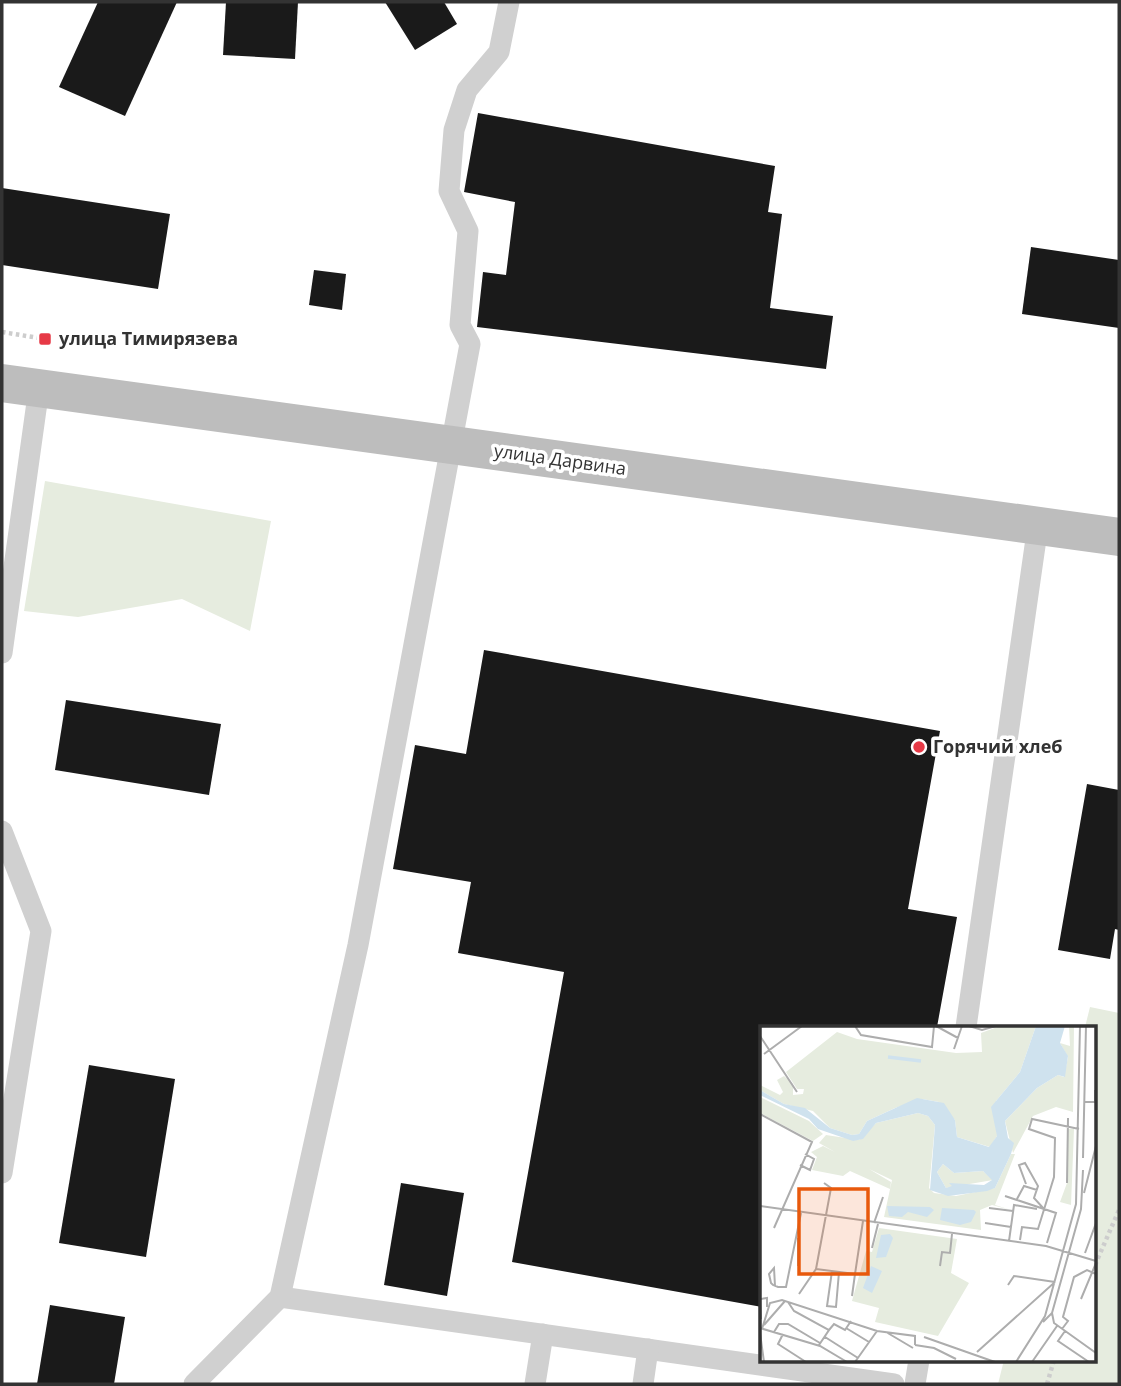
<svg xmlns="http://www.w3.org/2000/svg" width="1121" height="1386" viewBox="0 0 1121 1386" font-family="'Open Sans',sans-serif">
<rect width="100%" height="100%" fill="#fff"/>
<g fill="#e6ecdf">
<path d="M 45,481 L 271,521 L 250,631 L 182,599 L 78,617 L 24,611 Z"/>
<path d="M 1090,1007 L 1119,1013 L 1119,1384 L 998,1384 L 1004,1360 L 1095,1360 L 1095,1027 L 1085,1027 Z"/>
</g>
<g fill="#1a1a1a">
<path d="M 98,2 L 177,2 L 125,116 L 59,87 Z"/>
<path d="M 226,2 L 298,2 L 295,59 L 223,55 Z"/>
<path d="M 385,2 L 444,2 L 457,24 L 415,50 Z"/>
<path d="M 478,113 L 775,166 L 768,212 L 782,214 L 770,308 L 833,316 L 826,369 L 477,327 L 483,272 L 506,275 L 515,202 L 464,192 Z"/>
<path d="M 2,188 L 170,214 L 158,289 L 2,265 Z"/>
<path d="M 1031,247 L 1119,260 L 1119,328 L 1022,314 Z"/>
<path d="M 314,270 L 346,274 L 342,310 L 309,305 Z"/>
<path d="M 484,650 L 940,731 L 908,909 L 957,917 L 937,1027 L 762,1027 L 762,1307 L 512,1262 L 564,972 L 458,953 L 471,882 L 393,869 L 415,745 L 466,754 Z"/>
<path d="M 66,700 L 221,724 L 209,795 L 55,770 Z"/>
<path d="M 1087,784 L 1119,790 L 1119,930 L 1115,929 L 1110,959 L 1058,950 Z"/>
<path d="M 89,1065 L 175,1079 L 146,1257 L 59,1243 Z"/>
<path d="M 401,1183 L 464,1193 L 447,1296 L 384,1285 Z"/>
<path d="M 50,1305 L 125,1317 L 114,1384 L 37,1384 Z"/>
</g>
<g fill="none" stroke-linecap="round" stroke-linejoin="round">
<g stroke="#cdcdcd" stroke-width="4.5" stroke-dasharray="3.5 3.5" stroke-linecap="butt">
<path d="M 2,332 L 45,339"/>
<path d="M 1095,1265 L 1119,1210"/>
<path d="M 1047,1384 L 1054,1360"/>
</g>
<g stroke="#d0d0d0" stroke-width="21">
<path d="M 2,653 L 39,388"/>
<path d="M 2,831 L 41,931 L 2,1173"/>
<path d="M 966,1027 L 1038,525"/>
<path d="M 280,1297 L 894,1384"/>
<path d="M 194,1384 L 280,1297 L 358,945 L 470,344 L 460,325 L 468,231 L 449,191 L 454,130 L 467,90 L 499,52 L 509,2"/>
<path d="M 535,1384 L 543,1334"/>
<path d="M 643,1384 L 648,1349"/>
<path d="M 915,1384 L 919,1360"/>
</g>
<path stroke="#bdbdbd" stroke-width="38" d="M 2,383 L 1119,537"/>
</g>
<g fill="#e63946" stroke="#fff" stroke-width="2.5">
<rect x="38" y="332" width="14" height="14" rx="3.5"/>
<circle cx="919" cy="747" r="7"/>
</g>
<g text-anchor="middle" stroke-width="7" stroke-linejoin="round" paint-order="stroke">
<g font-size="18" font-weight="bold" fill="#333" stroke="#fff" text-anchor="start">
<text x="59" y="345">улица Тимирязева</text>
<text x="933" y="753">Горячий хлеб</text>
</g>
<g font-size="18" fill="#333" stroke="#fff">
<text transform="translate(560 460) rotate(8)" y="6">улица Дарвина</text>
</g>
</g>
<g transform="translate(760 1026)">
<rect width="336" height="336" fill="#fff"/>
<path d="M 240,0 L 276,0 L 260,46 L 236,75 L 237,110 L 230,121 L 197,111 L 195,94 L 179,76 L 162,73 L 135,82 L 107,95 L 99,108 L 92,109 L 70,102 L 53,85 L 24,78 L 0,64 L 0,59 L 20,69 L 23,66 L 17,54 L 24,50 L 33,58 L 33,69 L 43,68 L 44,63 L 37,63 L 26,46 L 77,6 L 97,13 L 196,27 L 222,26 L 221,7 ZM 309,0 L 314,0 L 313,86 L 296,81 L 273,90 L 253,127 L 245,95 L 277,62 L 298,49 L 304,51 L 308,31 L 300,17 L 310,20 ZM 0,71 L 49,95 L 63,108 L 53,115 L 0,87 ZM 158,87 L 168,90 L 175,99 L 169,162 L 174,167 L 196,170 L 235,162 L 251,128 L 255,128 L 235,179 L 251,184 L 232,179 L 220,184 L 221,204 L 124,191 L 132,154 L 109,143 L 131,156 L 130,163 L 90,145 L 83,150 L 52,144 L 57,131 L 51,126 L 63,120 L 75,126 L 59,117 L 66,109 L 99,114 L 116,97 ZM 308,103 L 314,103 L 311,179 L 300,176 L 307,157 ZM 183,138 L 194,147 L 223,145 L 233,154 L 186,162 L 177,146 ZM 119,202 L 197,213 L 191,247 L 209,257 L 178,310 L 115,296 L 119,282 L 92,275 L 106,225 L 112,226 Z" fill="#e6ecdf"/>
<path d="M 276,0 L 305,0 L 300,17 L 308,30 L 305,51 L 298,49 L 277,62 L 245,95 L 248,112 L 254,117 L 251,128 L 235,162 L 227,165 L 188,170 L 170,164 L 175,99 L 168,90 L 158,87 L 116,97 L 103,113 L 93,115 L 58,103 L 49,93 L 0,69 L 0,64 L 24,78 L 45,82 L 70,102 L 92,109 L 99,108 L 107,95 L 157,72 L 184,77 L 195,94 L 197,111 L 229,121 L 237,110 L 231,81 L 260,46 ZM 183,138 L 194,147 L 223,145 L 232,154 L 224,159 L 189,157 L 192,160 L 186,162 L 177,146 ZM 127,180 L 170,181 L 174,184 L 167,191 L 148,186 L 142,191 L 129,190 ZM 182,182 L 214,184 L 216,186 L 211,196 L 200,199 L 180,194 ZM 130,208 L 133,212 L 126,231 L 116,232 L 121,209 ZM 111,240 L 122,245 L 112,267 L 103,262 Z" fill="#cfe2ee" fill-rule="evenodd"/>
<path fill="none" stroke="#cfe2ee" stroke-width="3.5" d="M 128,31 L 161,35"/>
<path fill="none" stroke="#adadad" stroke-width="2" d="M 95,0 L 101,9 L 172,21 L 174,0M 176,0 L 198,12M 209,0 L 222,4 L 236,0M 0,10 L 37,66M 194,23 L 202,0M 4,28 L 42,0M 324,76 L 335,76 L 335,64M 0,88 L 52,116 L 14,202M 323,132 L 326,0M 40,139 L 50,144 L 54,133 L 45,128M 307,157 L 308,92M 266,158 L 259,139 L 265,137 L 278,160 L 274,172 L 284,183M 324,167 L 336,120M 245,170 L 296,187 L 287,217M 257,173 L 264,160 L 277,164M 0,180 L 286,220 L 336,235M 229,182 L 253,185M 114,197 L 123,171M 225,197 L 251,201M 38,212 L 38,240M 260,214 L 262,201 L 278,203 L 294,151 L 295,112 L 269,103 L 272,93 L 319,103M 249,215 L 254,179 L 277,183M 0,216 L 0,242M 112,222 L 118,198M 325,227 L 336,197M 180,240 L 182,226 L 190,227 L 192,208M 56,243 L 95,248 L 103,195M 72,245 L 67,280 L 76,281 L 79,246M 248,259 L 254,250 L 295,256M 15,260 L 14,242 L 9,248 L 11,257 L 13,259 L 18,261 L 26,261 L 41,187M 39,268 L 56,243 L 71,162 L 64,157M 92,270 L 95,248M 321,273 L 336,237M 28,276 L 34,285 L 69,304 L 59,319M 292,287 L 294,297 L 336,327M 1,293 L 0,273 L 7,272 L 7,281M 283,296 L 292,287 L 321,183 L 323,144M 4,299 L 25,275M 0,302 L 60,320 L 87,336M 86,302 L 109,316M 2,303 L 10,277 L 22,274 L 117,305 L 155,310 L 155,319M 302,303 L 308,295 L 303,291 L 314,251 L 327,244 L 336,248M 69,304 L 74,298 L 85,304 L 91,295M 305,305 L 298,315 L 329,336M 14,306 L 19,298 L 28,298 L 60,317M 126,306 L 153,322M 0,307 L 4,336M 23,308 L 18,318 L 46,336M 65,311 L 98,332M 164,311 L 235,336M 155,319 L 174,322 L 196,333M 217,326 L 295,256M 95,336 L 117,305M 256,336 L 285,290 L 316,178 L 320,0M 272,336 L 297,300"/>
<path fill="#e8590c" fill-opacity="0.15" stroke="#e8590c" stroke-width="3.5" d="M 39,163 L 108,163 L 108,248 L 39,248 Z"/>
<rect width="336" height="336" fill="none" stroke="#333" stroke-width="3.5"/>
</g>
<rect width="1121" height="1386" fill="none" stroke="#333333" stroke-width="7"/>
</svg>
